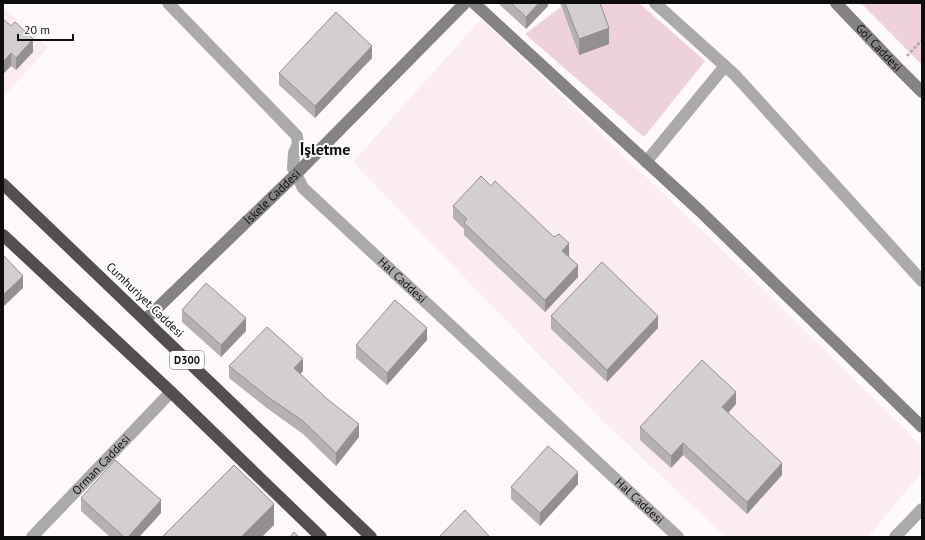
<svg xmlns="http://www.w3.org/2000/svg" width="925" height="540" viewBox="0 0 925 540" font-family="'PT Sans',sans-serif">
<rect width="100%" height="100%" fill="#fef9fa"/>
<g fill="#faecef">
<path d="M 3,7 L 48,48 L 3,97 Z"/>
<path d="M 481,19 L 743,270 L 922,447 L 922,472 L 868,537 L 726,537 L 604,422 L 353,162 Z"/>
</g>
<g fill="#efd2d9">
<path d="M 594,3 L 639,3 L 705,61 L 644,137 L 525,34 L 561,7 L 579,55 Z"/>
<path d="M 861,3 L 922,3 L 922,65 Z"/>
</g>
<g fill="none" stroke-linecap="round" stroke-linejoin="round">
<path stroke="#aaa7a7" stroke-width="2.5" stroke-dasharray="3 2" stroke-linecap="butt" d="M 907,56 L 922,40"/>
<g stroke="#aba9aa" stroke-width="12">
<path id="s1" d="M 168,3 L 297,136 L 298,144 L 294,153 L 293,168 L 303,188 L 678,537"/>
<path d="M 655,3 L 735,75 L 922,281"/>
<path d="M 646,162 L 725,66"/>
<path id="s2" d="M 32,537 L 171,392"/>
<path d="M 895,537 L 922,509"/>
</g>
<g stroke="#858283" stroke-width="12">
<path d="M 474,3 L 700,211 L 922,427"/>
<path id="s3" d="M 836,3 L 897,67 L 922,92"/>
<path id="s4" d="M 145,320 L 296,174 L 465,3"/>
</g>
<g stroke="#534f50" stroke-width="12">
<path d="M 3,184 L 371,537"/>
<path d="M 3,235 L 171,392 L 321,537"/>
</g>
</g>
<g fill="#b5b1b2">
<path d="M 498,3 L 548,3 L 548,6 L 526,29 Z"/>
<path d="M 560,3 L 600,3 L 609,44 L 579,55 Z"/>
<path d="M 3,19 L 33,52 L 16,70 L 11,66 L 3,74 Z"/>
<path d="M 372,58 L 315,118 L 279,85 L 279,73 Z"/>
<path d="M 453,206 L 569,256 L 578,277 L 545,312 L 464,235 L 464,229 L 453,218 Z"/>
<path d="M 182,310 L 246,331 L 221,357 L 182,322 Z"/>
<path d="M 551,316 L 658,328 L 607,382 L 551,329 Z"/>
<path d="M 427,340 L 387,385 L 356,358 L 356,345 Z"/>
<path d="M 229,366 L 303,371 L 300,374 L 359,437 L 336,466 L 303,434 L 268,409 L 229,378 Z"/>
<path d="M 736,404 L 728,413 L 782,475 L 747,514 L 683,455 L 671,468 L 640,440 L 640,427 Z"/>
<path d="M 578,484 L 540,526 L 511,499 L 511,487 Z"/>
<path d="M 81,498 L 161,513 L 139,537 L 110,537 L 81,511 Z"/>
</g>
<g fill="#949091">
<path d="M 539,3 L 548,3 L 548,6 L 526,29 L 526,17 Z"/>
<path d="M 609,28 L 609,44 L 579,55 L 579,39 Z"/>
<path d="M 33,39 L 33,52 L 16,70 L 16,58 Z"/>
<path d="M 372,46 L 372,58 L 315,118 L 315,106 Z"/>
<path d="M 11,53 L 11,66 L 3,74 L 3,62 Z"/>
<path d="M 569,243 L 569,256 L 562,263 L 562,251 Z"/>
<path d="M 578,265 L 578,277 L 545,312 L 545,300 Z"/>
<path d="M 23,276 L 23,288 L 3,307 L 3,295 Z"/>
<path d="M 658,316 L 658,328 L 607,382 L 607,370 Z"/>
<path d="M 246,318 L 246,331 L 221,357 L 221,345 Z"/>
<path d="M 427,328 L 427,340 L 387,385 L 387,373 Z"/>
<path d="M 303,359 L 303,371 L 294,380 L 294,368 Z"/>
<path d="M 736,392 L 736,404 L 722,420 L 722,407 Z"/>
<path d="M 359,424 L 359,437 L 336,466 L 336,453 Z"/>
<path d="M 683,443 L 683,455 L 671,468 L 671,456 Z"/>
<path d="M 782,463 L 782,475 L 747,514 L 747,502 Z"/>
<path d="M 578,472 L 578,484 L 540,526 L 540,513 Z"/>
<path d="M 161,500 L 161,513 L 139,537 L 128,537 Z"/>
<path d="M 274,504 L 274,525 L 262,537 L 241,537 Z"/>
</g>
<g fill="#d3cecf" stroke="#949091">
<path d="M 511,3 L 539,3 L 526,17 Z"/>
<path d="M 565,3 L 600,3 L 609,28 L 579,39 Z"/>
<path d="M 336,12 L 372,46 L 315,106 L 279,73 Z"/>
<path d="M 3,19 L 11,26 L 15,22 L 33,39 L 16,58 L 11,53 L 3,62 Z"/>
<path d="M 481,176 L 491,186 L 495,181 L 554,237 L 559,234 L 569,243 L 562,251 L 578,265 L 545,300 L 464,223 L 467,219 L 453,206 Z"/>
<path d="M 3,255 L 23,276 L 3,295 Z"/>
<path d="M 602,262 L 658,316 L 607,370 L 551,316 Z"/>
<path d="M 206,283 L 246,318 L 221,345 L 182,310 Z"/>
<path d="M 395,300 L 427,328 L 387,373 L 356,345 Z"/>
<path d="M 267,327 L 303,359 L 294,368 L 326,398 L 359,424 L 336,453 L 303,421 L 268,397 L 229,366 Z"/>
<path d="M 702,360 L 736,392 L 722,407 L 782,463 L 747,502 L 683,443 L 671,456 L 640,427 Z"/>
<path d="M 548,446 L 578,472 L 540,513 L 511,487 Z"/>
<path d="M 115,460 L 161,500 L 128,537 L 124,537 L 81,498 Z"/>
<path d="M 234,465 L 274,504 L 241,537 L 162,537 Z"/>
<path d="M 465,510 L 489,536 L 489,537 L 441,537 L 440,536 Z"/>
<path d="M 294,532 L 299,537 L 290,537 Z"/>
</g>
<g text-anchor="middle" stroke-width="4" stroke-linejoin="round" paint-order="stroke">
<rect fill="#fff" stroke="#575656" stroke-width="1" x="170" y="351" width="34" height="18" rx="3"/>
<g font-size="11" font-weight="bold" fill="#0f0e0e">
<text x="187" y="364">D300</text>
</g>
<g font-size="12" fill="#0f0e0e" stroke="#fff">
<text dy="4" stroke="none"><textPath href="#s3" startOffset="62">Göl Caddesi</textPath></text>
<text dy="4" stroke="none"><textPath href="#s4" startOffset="177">İskele Caddesi</textPath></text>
<text dy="4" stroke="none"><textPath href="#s1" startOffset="376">Hal Caddesi</textPath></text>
<text transform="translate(145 300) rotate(44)" y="4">Cumhuriyet Caddesi</text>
<text dy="4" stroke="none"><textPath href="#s2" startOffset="100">Orman Caddesi</textPath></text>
<text dy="4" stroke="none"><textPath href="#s1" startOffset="700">Hal Caddesi</textPath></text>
</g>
<g font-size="16" font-weight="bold" fill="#0f0e0e" stroke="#fff">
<text x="325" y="155">İşletme</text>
</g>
</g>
<rect width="925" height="540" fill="none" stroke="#0f0e0e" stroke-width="8"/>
<path d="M18 34v6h55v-6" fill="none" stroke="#0f0e0e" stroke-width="2"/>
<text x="24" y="34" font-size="12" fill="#0f0e0e" stroke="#ffffff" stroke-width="3" paint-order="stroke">20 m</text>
</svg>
